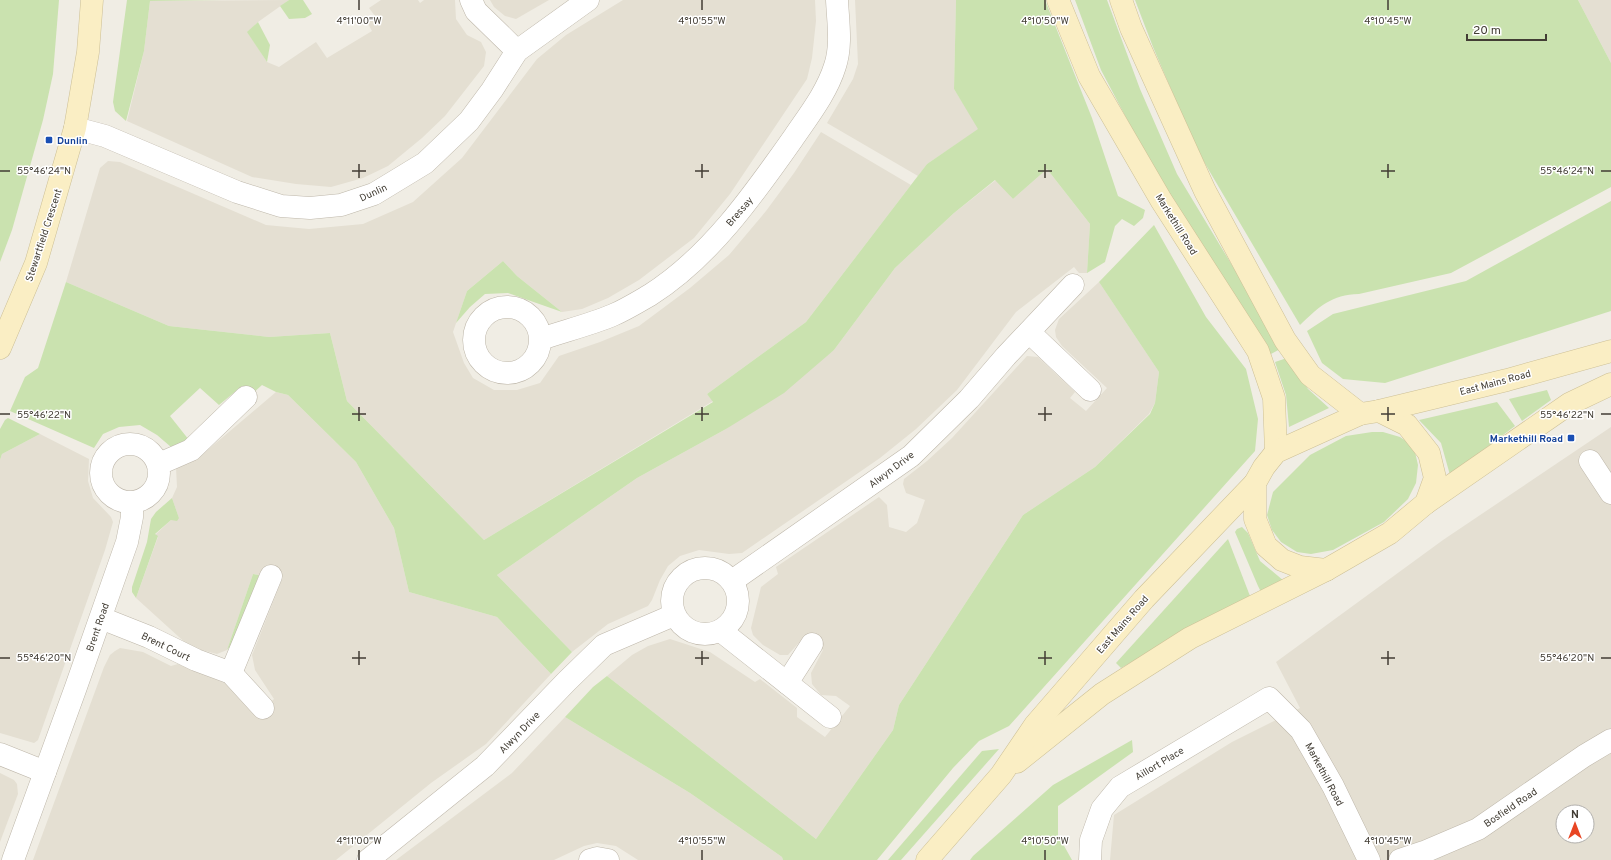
<svg xmlns="http://www.w3.org/2000/svg" width="1611" height="860" viewBox="0 0 1611 860" font-family="Overpass,sans-serif">
<rect width="100%" height="100%" fill="#f0ede4"/>
<g fill="#e4dfd2" fill-rule="evenodd">
<path d="M 289,0 L 258,22 L 248,32 L 267,62 L 279,67 L 316,42 L 327,58 L 372,31 L 367,22 L 375,16 L 369,8 L 381,0 L 418,0 L 420,3 L 424,0 L 455,0 L 456,19 L 467,35 L 481,42 L 486,52 L 484,66 L 445,116 L 422,138 L 388,166 L 363,178 L 331,187 L 296,184 L 252,177 L 127,121 L 144,51 L 150,1 Z"/>
<path d="M 490,0 L 549,0 L 516,19 L 505,16 L 494,7 Z"/>
<path d="M 623,0 L 815,0 L 816,21 L 812,58 L 807,79 L 730,194 L 694,238 L 639,280 L 608,298 L 582,309 L 562,312 L 517,276 L 503,261 L 467,291 L 453,332 L 464,363 L 473,378 L 494,390 L 517,390 L 540,383 L 559,356 L 600,342 L 639,326 L 690,288 L 729,255 L 766,211 L 794,173 L 821,132 L 911,185 L 806,322 L 707,394 L 713,401 L 484,540 L 347,401 L 330,333 L 269,337 L 169,326 L 66,282 L 100,168 L 108,161 L 120,162 L 266,225 L 309,229 L 363,224 L 413,202 L 462,158 L 537,59 L 566,35 Z"/>
<path d="M 855,0 L 956,0 L 954,89 L 979,129 L 927,164 L 918,176 L 827,123 L 853,79 L 858,64 Z"/>
<path d="M 1578,0 L 1611,0 L 1611,63 Z"/>
<path d="M 1047,169 L 1090,224 L 1087,273 L 1079,273 L 1074,267 L 1016,312 L 957,390 L 916,429 L 880,458 L 742,553 L 729,554 L 699,550 L 680,556 L 668,566 L 660,580 L 652,600 L 648,606 L 608,624 L 572,652 L 497,575 L 637,478 L 726,429 L 834,350 L 895,268 L 954,213 L 996,180 L 1013,199 Z"/>
<path d="M 1099,282 L 1159,372 L 1155,403 L 1149,414 L 1095,467 L 1023,515 L 899,705 L 893,730 L 816,839 L 607,676 L 632,655 L 648,646 L 670,639 L 710,652 L 755,682 L 760,679 L 797,708 L 797,717 L 825,737 L 850,706 L 836,696 L 821,695 L 812,684 L 811,673 L 823,650 L 804,637 L 788,655 L 780,655 L 763,645 L 753,635 L 751,628 L 761,587 L 778,574 L 776,567 L 879,497 L 887,505 L 889,527 L 906,532 L 917,523 L 925,500 L 906,493 L 903,484 L 904,479 L 927,461 L 952,438 L 1027,356 L 1038,357 L 1075,392 L 1070,398 L 1086,411 L 1107,388 L 1062,346 L 1056,337 L 1055,330 L 1059,319 Z"/>
<path d="M 276,392 L 288,395 L 356,462 L 394,528 L 409,592 L 497,617 L 551,674 L 486,744 L 431,783 L 336,860 L 33,860 L 104,667 L 110,655 L 115,651 L 120,648 L 143,652 L 171,666 L 178,664 L 227,684 L 259,713 L 274,699 L 255,670 L 252,655 L 283,577 L 263,569 L 259,575 L 253,574 L 227,650 L 217,654 L 190,647 L 136,598 L 158,537 L 155,535 L 171,520 L 179,518 L 172,498 L 177,487 L 176,468 L 197,459 Z"/>
<path d="M 1611,427 L 1611,860 L 1110,860 L 1114,815 L 1232,742 L 1300,708 L 1276,662 L 1443,540 ZM 1563,812 L 1587,812 L 1587,836 L 1563,836 Z"/>
<path d="M 40,434 L 89,459 L 88,481 L 93,498 L 111,517 L 113,522 L 105,550 L 38,740 L 34,743 L 0,733 L 0,460 L 2,454 Z"/>
<path d="M 565,717 L 690,793 L 782,857 L 783,860 L 638,860 L 616,846 L 597,843 L 584,846 L 554,860 L 396,860 L 512,773 Z"/>
<path d="M 0,773 L 14,780 L 17,784 L 18,794 L 0,842 Z"/>
</g>
<g fill="#cae2af">
<path d="M 0,0 L 59,0 L 53,74 L 43,120 L 12,230 L 0,262 Z"/>
<path d="M 127,0 L 223,0 L 150,1 L 144,51 L 126,121 L 115,111 L 113,102 Z"/>
<path d="M 289,0 L 303,0 L 312,14 L 305,18 L 289,19 L 280,6 Z"/>
<path d="M 956,0 L 1045,0 L 1092,118 L 1118,196 L 1145,210 L 1143,218 L 1134,226 L 1122,219 L 1115,226 L 1105,262 L 1087,273 L 1090,224 L 1047,169 L 1013,199 L 995,180 L 954,213 L 895,268 L 834,350 L 784,393 L 726,429 L 637,478 L 497,575 L 572,652 L 551,674 L 497,617 L 409,592 L 394,528 L 356,462 L 288,395 L 276,392 L 262,385 L 252,394 L 242,386 L 219,405 L 200,388 L 170,416 L 189,440 L 171,447 L 157,435 L 140,425 L 119,427 L 103,434 L 94,448 L 10,411 L 25,377 L 38,368 L 66,282 L 169,326 L 269,337 L 330,333 L 347,401 L 484,540 L 713,402 L 707,394 L 806,322 L 927,164 L 978,129 L 954,89 Z"/>
<path d="M 1075,0 L 1107,0 L 1140,89 L 1177,174 L 1282,348 L 1271,354 L 1150,163 L 1101,70 Z"/>
<path d="M 1135,0 L 1578,0 L 1611,63 L 1611,187 L 1451,273 L 1359,294 C 1331,295 1320,306 1300,325 L 1197,150 L 1153,47 Z"/>
<path d="M 258,22 L 270,45 L 267,62 L 247,32 Z"/>
<path d="M 1611,201 L 1611,311 L 1385,383 L 1343,379 L 1322,363 L 1307,331 L 1333,314 L 1466,281 Z"/>
<path d="M 1154,225 L 1206,317 L 1246,369 L 1258,419 L 1255,451 L 1009,726 L 979,741 L 953,768 L 877,860 L 783,860 L 782,857 L 690,793 L 565,717 L 593,687 L 607,676 L 816,839 L 893,730 L 899,705 L 1023,515 L 1095,467 L 1150,414 L 1155,403 L 1159,372 L 1099,282 Z"/>
<path d="M 503,261 L 517,276 L 562,312 L 508,293 L 485,294 L 470,307 L 456,323 L 467,291 Z"/>
<path d="M 1287,358 L 1308,389 L 1329,408 L 1289,427 L 1286,395 L 1275,362 Z"/>
<path d="M 1547,390 L 1551,400 L 1522,421 L 1509,399 Z"/>
<path d="M 1497,402 L 1515,426 L 1450,475 L 1441,443 L 1419,420 Z"/>
<path d="M 8,418 L 40,434 L 2,454 L 0,460 L 0,429 L 5,420 Z"/>
<path d="M 1372,432 L 1383,432 L 1400,437 L 1409,443 L 1415,452 L 1418,465 L 1416,483 L 1408,499 L 1384,522 L 1333,550 L 1311,554 L 1297,552 L 1281,542 L 1272,530 L 1267,515 L 1273,492 L 1310,455 L 1346,436 Z"/>
<path d="M 172,498 L 179,518 L 177,521 L 171,520 L 155,534 L 158,536 L 136,598 L 132,592 L 132,587 L 147,542 L 151,519 L 156,512 Z"/>
<path d="M 1242,527 L 1248,533 L 1260,561 L 1284,581 L 1262,594 L 1258,586 L 1235,532 L 1237,529 Z"/>
<path d="M 1228,539 L 1250,596 L 1121,668 L 1116,663 Z"/>
<path d="M 253,574 L 259,575 L 236,639 L 227,650 Z"/>
<path d="M 1132,740 L 1133,752 L 1058,806 L 1058,835 L 1072,860 L 970,860 L 973,856 L 1053,785 Z"/>
<path d="M 999,749 L 901,860 L 888,860 L 982,751 Z"/>
</g>
<g fill="none" stroke-linecap="round" stroke-linejoin="round">
<defs>
<g id="street">
<path d="M 471,0 L 476,11 L 517,51"/>
<path d="M 75,128 L 105,136 L 237,192 L 281,206 L 310,208 L 341,205 L 374,194 L 425,163 L 469,121 L 492,90 L 517,51 L 588,0"/>
<circle cx="507" cy="340" r="33"/>
<path d="M 1029,332 L 1090,390"/>
<path d="M 541,339 C 564,331 589,325 613,315 C 625,310 638,302 650,295 C 710,257 754,194 794,137 C 809,115 827,92 835,66 C 842,45 838,22 837,0"/>
<circle cx="130" cy="473" r="29"/>
<path d="M 1590,461 L 1611,493"/>
<path d="M 159,464 L 191,450 L 246,397"/>
<circle cx="705" cy="601" r="33"/>
<path d="M 732,581 L 911,456 L 969,399 L 1006,356 L 1073,285"/>
<path d="M 101,618 L 149,637 L 196,660 L 231,673 L 263,708"/>
<path d="M 721,631 L 830,717"/>
<path d="M 231,673 L 271,576"/>
<path d="M 787,683 L 812,644"/>
<path d="M 0,754 L 45,772"/>
<path d="M 13,860 L 76,687 L 127,542 L 132,517 L 132,503"/>
<path d="M 368,860 L 485,766 L 567,681 L 604,645 L 674,615"/>
<path d="M 590,860 L 597,858 L 608,860"/>
<path d="M 1090,860 L 1091,840 L 1102,809 L 1120,787 L 1269,698 L 1301,730 L 1333,786 L 1369,860"/>
<path d="M 1400,860 L 1424,852 L 1478,829 L 1584,756 L 1611,740"/>
</g>
<g id="secondary">
<path d="M 1058,0 L 1089,76 L 1161,200 L 1258,351 L 1274,398 L 1276,452"/>
<path d="M 1121,0 L 1131,28 L 1205,191 L 1285,340 L 1310,375 L 1360,414"/>
<path d="M 0,348 L 36,263 L 75,128 L 88,52 L 92,0"/>
<path d="M 1379,411 L 1407,425 L 1429,453 L 1435,478 L 1426,503 L 1390,533 L 1326,570 L 1300,567 L 1282,560 L 1266,546 L 1255,519 L 1255,483 L 1264,467 L 1276,452 L 1360,414 Z"/>
<path d="M 1379,411 L 1507,380 L 1611,351"/>
<path d="M 1426,503 L 1569,404 L 1611,384"/>
<path d="M 1017,762 L 1102,694 L 1190,638 L 1326,570"/>
<path d="M 927,860 L 1001,775 L 1035,725 L 1144,599 L 1255,483"/>
</g>
</defs>
<use href="#street" stroke="#beb7aa" stroke-width="23"/>
<use href="#secondary" stroke="#cdc096" stroke-width="23"/>
<use href="#street" stroke="#fff" stroke-width="22"/>
<use href="#secondary" stroke="#faeec4" stroke-width="22"/>
</g>
<path fill="none" stroke="#423d34" stroke-width="1.5" d="M 359,0 L 359,10M 702,0 L 702,10M 1045,0 L 1045,10M 1388,0 L 1388,10M 359,164 L 359,178M 702,164 L 702,178M 1045,164 L 1045,178M 1388,164 L 1388,178M 0,171 L 10,171M 352,171 L 366,171M 695,171 L 709,171M 1038,171 L 1052,171M 1381,171 L 1395,171M 1601,171 L 1611,171M 359,407 L 359,421M 702,407 L 702,421M 1045,407 L 1045,421M 1388,407 L 1388,421M 0,414 L 10,414M 352,414 L 366,414M 695,414 L 709,414M 1038,414 L 1052,414M 1381,414 L 1395,414M 1601,414 L 1611,414M 359,651 L 359,665M 702,651 L 702,665M 1045,651 L 1045,665M 1388,651 L 1388,665M 0,658 L 10,658M 352,658 L 366,658M 695,658 L 709,658M 1038,658 L 1052,658M 1381,658 L 1395,658M 1601,658 L 1611,658M 359,850 L 359,860M 702,850 L 702,860M 1045,850 L 1045,860M 1388,850 L 1388,860"/>
<g fill="#1a4fb4" stroke="#fff" stroke-width="1.5">
<rect x="45" y="136" width="8" height="8" rx="2"/>
<rect x="1567" y="434" width="8" height="8" rx="2"/>
</g>
<g text-anchor="middle" stroke-width="3" stroke-linejoin="round" paint-order="stroke">
<g font-size="10" font-weight="bold" fill="#164399" stroke="#fff" text-anchor="start">
<text x="57" y="144">Dunlin</text>
<text x="1563" y="442" text-anchor="end">Markethill Road</text>
</g>
<g font-size="10" fill="#423d34" stroke="#fff">
<text transform="translate(373 192) rotate(-25)" y="4">Dunlin</text>
<text transform="translate(739 211) rotate(-49)" y="4">Bressay</text>
<text transform="translate(1177 224) rotate(58)" y="4">Markethill Road</text>
<text transform="translate(43 235) rotate(-72)" y="4">Stewartfield Crescent</text>
<text transform="translate(1495 382) rotate(-15)" y="4">East Mains Road</text>
<text transform="translate(891 469) rotate(-37)" y="4">Alwyn Drive</text>
<text transform="translate(1122 624) rotate(-49)" y="4">East Mains Road</text>
<text transform="translate(97 627) rotate(-71)" y="4">Brent Road</text>
<text transform="translate(166 646) rotate(26)" y="4">Brent Court</text>
<text transform="translate(519 732) rotate(-46)" y="4">Alwyn Drive</text>
<text transform="translate(1159 763) rotate(-31)" y="4">Aillort Place</text>
<text transform="translate(1325 774) rotate(62)" y="4">Markethill Road</text>
<text transform="translate(1510 807) rotate(-34)" y="4">Bosfield Road</text>
</g>
</g>
<g font-size="10" text-anchor="middle" fill="#423d34" stroke="#fff" stroke-width="3" stroke-linejoin="round" paint-order="stroke">
<text x="359" y="24">4°11'00"W</text>
<text x="702" y="24">4°10'55"W</text>
<text x="1045" y="24">4°10'50"W</text>
<text x="1388" y="24">4°10'45"W</text>
<text x="44" y="174">55°46'24"N</text>
<text x="1567" y="174">55°46'24"N</text>
<text x="44" y="418">55°46'22"N</text>
<text x="1567" y="418">55°46'22"N</text>
<text x="44" y="661">55°46'20"N</text>
<text x="1567" y="661">55°46'20"N</text>
<text x="359" y="844">4°11'00"W</text>
<text x="702" y="844">4°10'55"W</text>
<text x="1045" y="844">4°10'50"W</text>
<text x="1388" y="844">4°10'45"W</text>
</g>
<g transform="translate(1575 824)"><circle r="19" fill="#ffffff" stroke="#b3b1ae"/>
<path d="M0-3L7 15L0 10L-7 15Z" fill="#e84523"/>
<text y="-6" font-size="11" font-weight="bold" text-anchor="middle" fill="#423d34">N</text>
</g>
<path d="M1467 34v6h79v-6" fill="none" stroke="#423d34" stroke-width="2"/>
<text x="1473" y="34" font-size="12" fill="#423d34" stroke="#ffffff" stroke-width="3" paint-order="stroke">20 m</text>
</svg>
